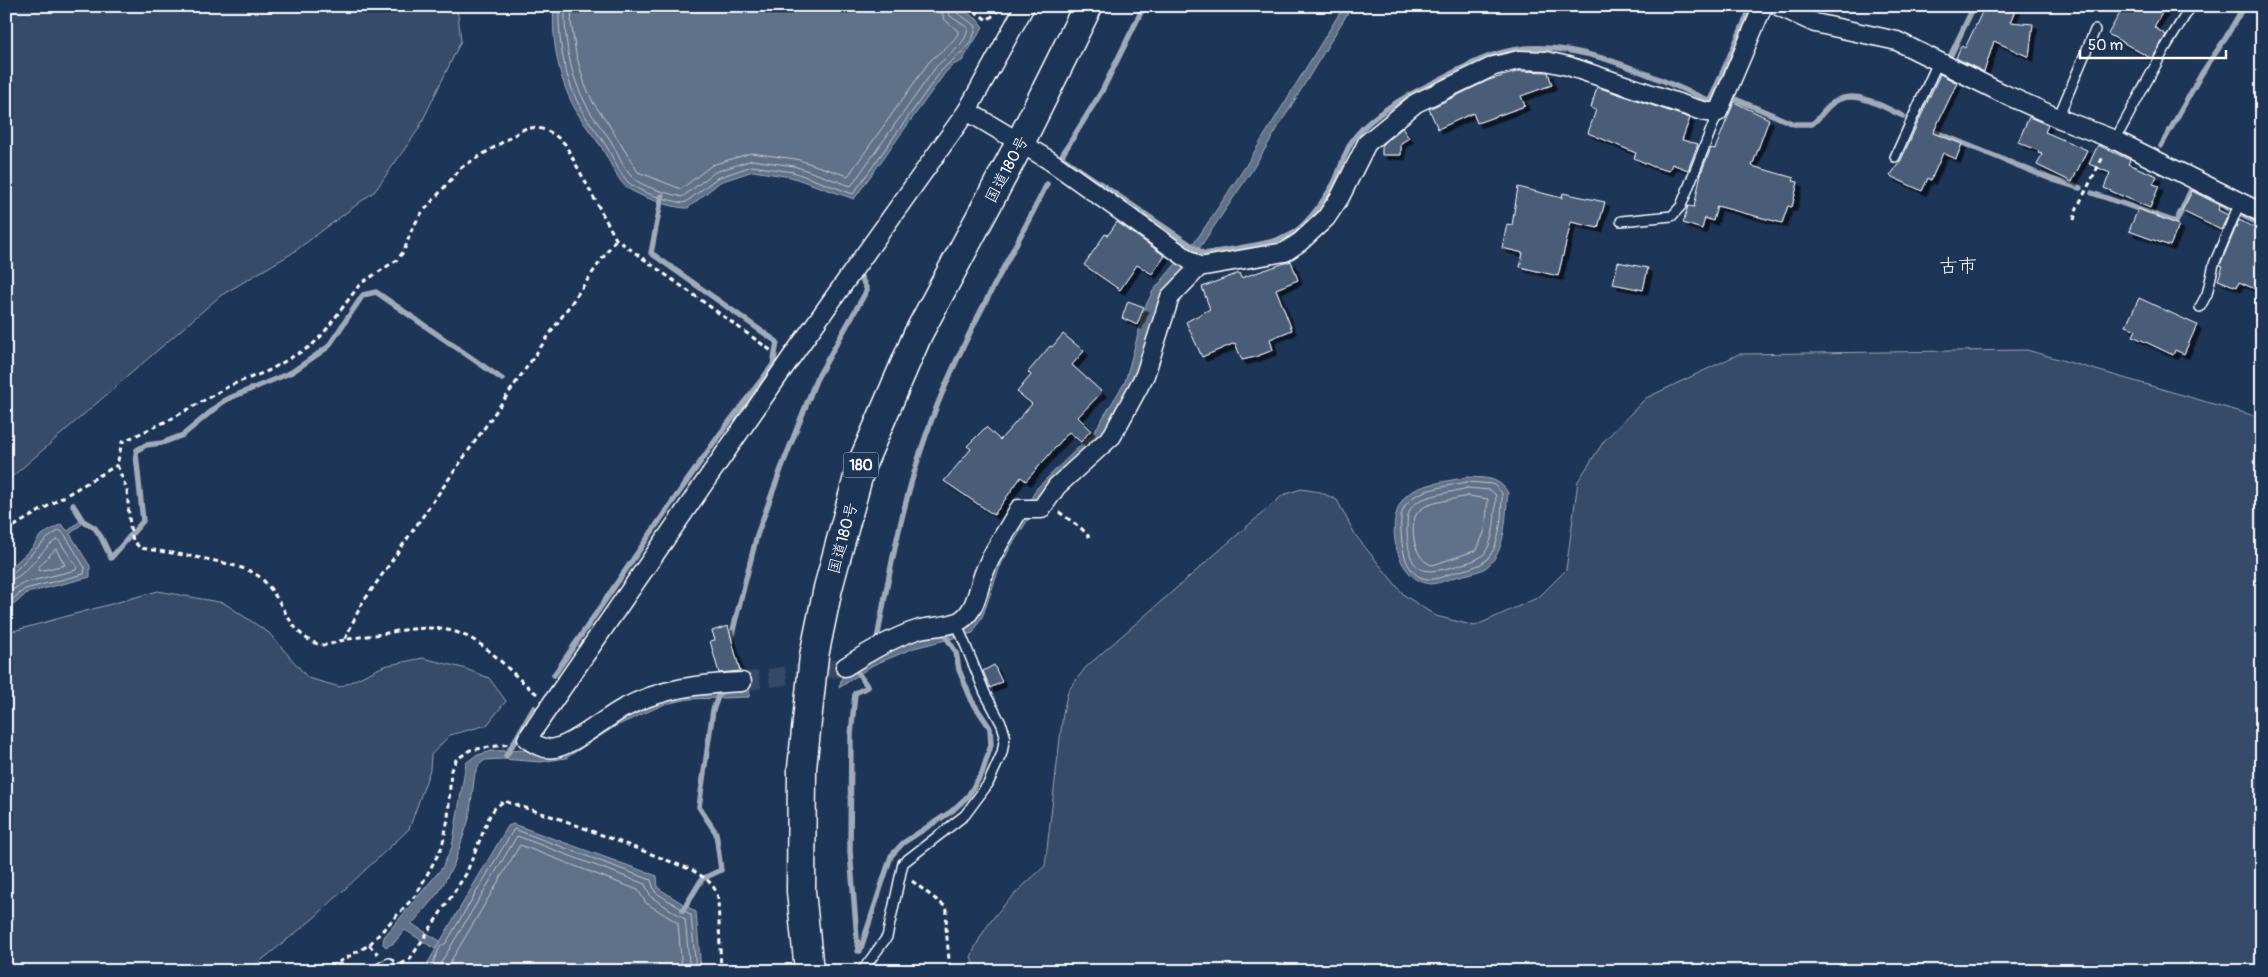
<svg xmlns="http://www.w3.org/2000/svg" width="2268" height="977" viewBox="0 0 2268 977" font-family="Pangolin,'Klee One',sans-serif">
<defs>
<filter id="shadow"><feDropShadow dx="4.5" dy="4.5" stdDeviation="0" flood-color="#0009"/></filter>
</defs>
<rect width="100%" height="100%" fill="#1d3557"/>
<filter id="ink" filterUnits="userSpaceOnUse"><feTurbulence type="fractalNoise" baseFrequency=".02" numOctaves="2"/><feDisplacementMap in="SourceGraphic" scale="10" xChannelSelector="R" yChannelSelector="G"/><feConvolveMatrix kernelMatrix="1 2 1 2 8 2 1 2 1" color-interpolation-filters="sRGB"/></filter>
<g filter="url(#ink)">
<g fill="#364b69" stroke="#9aa5b4">
<path d="M 6,6 L 454,6 L 458,15 L 461,41 L 418,130 L 375,191 L 291,254 L 220,296 L 6,482 Z"/>
<path d="M 2027,350 L 2262,418 L 2262,971 L 976,971 L 971,957 C 986,918 1015,893 1045,866 L 1063,713 L 1068,691 L 1086,667 L 1283,495 L 1301,489 L 1320,492 L 1337,500 L 1356,536 L 1404,595 L 1436,616 L 1475,626 L 1539,597 L 1566,570 L 1578,481 L 1604,441 L 1646,398 L 1739,354 Z"/>
<path d="M 158,591 L 224,603 L 269,633 L 308,678 L 340,687 L 384,666 L 423,658 L 463,668 L 489,678 L 506,701 L 487,725 L 450,735 L 431,755 L 430,770 L 409,829 L 314,918 L 248,971 L 6,971 L 6,633 Z"/>
</g>
<g fill="#617289" stroke="#a0aab8">
<path d="M 554,6 L 956,6 L 977,19 L 983,27 L 962,61 L 953,65 L 945,73 L 854,199 L 791,177 L 753,171 L 720,182 L 688,208 C 675,209 633,195 624,185 C 615,175 609,160 602,148 C 594,136 585,126 578,114 C 559,83 551,41 554,6 Z"/>
<path d="M 1344,6 L 1364,6 L 1349,11 L 1251,172 L 1192,259 L 1112,423 L 1040,501 L 1010,548 L 999,569 L 983,615 L 973,633 L 914,648 L 873,665 L 839,688 L 842,677 L 864,668 L 886,651 L 980,602 L 1012,531 L 1037,488 L 1094,432 L 1125,382 L 1146,305 L 1153,291 L 1199,236 L 1245,167 Z"/>
<path d="M 1467,477 C 1483,478 1499,476 1508,493 C 1505,516 1507,557 1482,570 C 1474,573 1464,575 1456,577 C 1449,579 1438,584 1430,584 C 1392,579 1382,510 1411,492 C 1426,483 1450,481 1467,477 Z"/>
<path d="M 81,520 L 83,523 L 70,534 L 90,566 L 90,577 L 27,593 L 16,603 L 6,605 L 6,572 L 33,547 L 40,536 L 61,524 L 68,531 Z"/>
<path d="M 750,687 L 749,697 L 689,699 L 665,704 L 616,726 L 566,758 L 541,762 L 502,759 L 485,760 L 480,764 L 475,773 L 469,819 L 454,864 L 439,892 L 412,924 L 440,941 L 435,949 L 405,930 L 394,943 L 386,947 L 383,944 L 384,937 L 442,868 L 452,847 L 466,763 L 475,756 L 491,751 L 534,750 L 658,697 Z"/>
<path d="M 513,824 L 657,876 L 658,888 L 696,912 L 701,971 L 423,971 L 508,826 Z"/>
</g>
<g fill="none" stroke-linecap="round" stroke-linejoin="round">
<g stroke="#c0c7d0" stroke-width="1">
<path d="M 559,6 C 558,42 564,77 581,109 C 588,122 599,134 607,147 C 613,158 620,174 629,183 C 642,194 666,199 682,203 L 686,202 L 717,178 L 752,166 L 793,172 L 853,194 L 941,71 C 954,57 974,47 976,26 L 956,12 L 954,6"/>
<path d="M 565,6 C 564,41 570,76 587,106 C 593,118 603,129 611,141 C 617,152 623,168 632,177 C 643,188 668,193 682,197 L 715,172 L 752,160 L 794,166 L 851,186 L 936,67 C 947,55 966,46 968,28 L 950,16 L 947,6"/>
<path d="M 572,6 L 571,22 L 576,54 L 585,85 L 594,104 L 606,120 L 638,172 L 681,189 L 712,165 L 751,153 L 796,159 L 848,176 L 929,62 C 939,52 950,46 958,34 L 958,31 L 944,19 L 940,6"/>
<path d="M 1467,482 L 1493,484 L 1502,493 C 1502,512 1501,545 1487,559 C 1480,567 1466,569 1456,572 C 1449,574 1441,578 1434,579 C 1407,582 1402,551 1401,532 C 1400,518 1401,507 1412,498 C 1423,489 1453,485 1467,482 Z"/>
<path d="M 1467,488 L 1490,490 L 1496,495 C 1495,512 1495,540 1484,554 C 1477,561 1465,563 1456,566 C 1418,577 1409,571 1407,530 C 1407,519 1407,510 1416,503 C 1426,495 1455,492 1467,488 Z"/>
<path d="M 1468,496 L 1488,499 L 1485,530 L 1477,550 L 1433,565 C 1413,562 1407,520 1420,510 C 1428,502 1456,499 1468,496 Z"/>
<path d="M 56,549 L 65,565 L 39,571 L 39,567 Z"/>
<path d="M 6,575 L 12,574 C 28,559 41,540 60,530 L 65,535 L 85,568 L 84,574 L 25,589 L 13,599 L 6,600"/>
<path d="M 6,581 C 25,580 41,548 58,539 L 77,567 L 76,570 L 23,583 L 6,594"/>
<path d="M 429,971 L 440,947 L 446,943 L 514,829 L 651,880 L 655,892 L 691,915 L 696,971"/>
<path d="M 436,971 L 517,836 L 645,884 L 651,897 L 685,919 L 690,971"/>
<path d="M 445,971 L 520,845 L 638,890 L 646,903 L 678,923 L 682,971"/>
</g>
<g stroke="#a0aab8" stroke-width="5.5">
<path d="M 1144,6 L 1102,91 L 1061,157 L 1204,254 C 1224,250 1277,244 1292,234 C 1307,225 1324,200 1333,185 C 1341,171 1344,150 1355,137 C 1374,113 1408,95 1435,82 C 1462,68 1489,53 1519,49 C 1581,40 1654,77 1710,101 L 1751,7"/>
<path d="M 1948,61 L 1974,6"/>
<path d="M 1728,96 L 1794,124 L 1812,124 C 1819,119 1822,113 1828,107 C 1850,84 1880,106 1903,116"/>
<path d="M 1928,129 L 2051,179 L 2080,188"/>
<path d="M 2161,146 L 2202,73 L 2225,39 L 2244,6"/>
<path d="M 2092,193 L 2176,222 L 2191,190 L 2228,208"/>
<path d="M 2244,216 L 2262,225"/>
<path d="M 73,505 L 83,521 L 95,528 L 101,537 L 111,558 L 143,521 L 136,454 L 137,450 L 146,445 L 162,443 L 183,435 L 225,400 L 292,372 L 328,347 L 363,295 L 376,292 L 502,379"/>
<path d="M 731,638 L 757,535 L 781,469 L 816,380 L 867,290 L 861,277"/>
<path d="M 876,645 C 891,561 908,475 941,396 C 971,323 1012,255 1047,184"/>
<path d="M 858,673 L 868,687 L 855,693 L 851,735 L 850,851 L 858,951"/>
<path d="M 554,675 L 666,511 L 720,434 L 773,365 L 777,342 L 651,253 L 662,196"/>
<path d="M 506,756 L 534,708"/>
<path d="M 683,910 L 702,879 L 721,870 L 716,833 L 699,807 L 713,710 L 719,694"/>
<path d="M 860,951 L 891,856 L 903,843 L 952,811 L 968,796 L 982,773 L 991,745 L 990,728 L 972,701 L 959,670 L 956,652 L 946,637"/>
</g>
</g>
<g fill="#4a5d79" stroke="#fff" filter="url(#shadow)">
<path d="M 1985,6 L 2017,6 L 2010,22 L 2033,24 L 2029,57 L 1994,41 L 1984,72 L 1956,58 L 1961,46 L 1965,48 Z"/>
<path d="M 2124,6 L 2166,6 L 2154,27 L 2166,35 L 2152,59 L 2108,34 Z"/>
<path d="M 1520,71 L 1548,72 L 1552,85 L 1521,96 L 1525,106 L 1477,123 L 1473,113 L 1438,129 L 1429,109 L 1489,80 Z"/>
<path d="M 1940,74 L 1957,83 L 1933,133 L 1962,144 L 1956,159 L 1943,153 L 1931,180 L 1928,178 L 1922,191 L 1890,176 L 1901,160 Z"/>
<path d="M 1597,87 L 1690,118 L 1682,140 L 1698,144 L 1688,170 L 1672,164 L 1669,171 L 1654,167 L 1634,158 L 1636,153 L 1588,133 L 1596,110 L 1591,108 Z"/>
<path d="M 1734,102 L 1769,119 L 1752,166 L 1794,178 L 1793,181 L 1798,182 L 1792,207 L 1788,206 L 1782,223 L 1717,206 L 1713,221 L 1705,218 L 1702,229 L 1683,223 L 1688,206 L 1694,207 L 1701,173 L 1711,148 L 1715,149 Z"/>
<path d="M 2029,117 L 2048,125 L 2045,132 L 2087,150 L 2072,182 L 2037,165 L 2042,154 L 2038,153 L 2039,151 L 2018,142 Z"/>
<path d="M 1402,128 L 1409,138 L 1401,143 L 1401,155 L 1382,155 L 1382,145 Z"/>
<path d="M 2098,145 L 2130,160 L 2128,164 L 2157,176 L 2153,184 L 2159,186 L 2150,208 L 2104,188 L 2110,173 L 2089,164 Z"/>
<path d="M 1518,187 L 1562,198 L 1563,193 L 1605,202 L 1598,228 L 1571,222 L 1558,276 L 1520,267 L 1523,253 L 1502,248 L 1507,224 L 1512,225 Z"/>
<path d="M 2192,191 L 2220,205 L 2218,210 L 2228,215 L 2221,230 L 2182,211 Z"/>
<path d="M 2138,209 L 2179,225 L 2170,246 L 2129,231 Z"/>
<path d="M 2239,220 L 2259,230 L 2256,236 L 2262,238 L 2262,292 L 2239,282 L 2237,287 L 2218,280 L 2223,266 L 2220,265 Z"/>
<path d="M 1117,222 L 1165,256 L 1152,274 L 1137,265 L 1120,290 L 1084,265 L 1105,234 L 1108,235 Z"/>
<path d="M 1291,261 L 1298,280 L 1276,289 L 1292,330 L 1270,339 L 1273,350 L 1255,357 L 1242,360 L 1235,343 L 1202,357 L 1186,322 L 1210,309 L 1202,287 L 1239,273 L 1241,278 Z"/>
<path d="M 1618,262 L 1648,268 L 1643,290 L 1613,284 Z"/>
<path d="M 2139,298 L 2197,325 L 2184,354 L 2175,350 L 2173,355 L 2133,336 L 2136,330 L 2126,326 Z"/>
<path d="M 1128,301 L 1144,307 L 1137,325 L 1122,318 Z"/>
<path d="M 1063,334 L 1084,351 L 1072,365 L 1102,392 L 1078,417 L 1091,430 L 1081,442 L 1069,432 L 1026,481 L 1021,477 L 994,515 L 944,481 L 971,449 L 967,446 L 986,427 L 1000,440 L 1032,404 L 1017,392 L 1031,375 L 1028,372 L 1050,346 L 1052,347 Z"/>
<path d="M 728,626 L 740,671 L 719,673 L 710,641 L 715,640 L 712,631 Z"/>
<path d="M 994,665 L 1002,682 L 990,688 L 983,671 Z"/>
</g>
<g fill="none" stroke-linecap="round" stroke-linejoin="round">
<path stroke="#344968" stroke-width="18" stroke-dasharray="18 9" stroke-linecap="butt" d="M 742,682 L 845,667"/>
<defs>
<g id="lane">
<path d="M 2058,118 L 2095,30"/>
<path d="M 2115,140 L 2165,48 L 2191,6"/>
<path d="M 1895,157 L 1938,62"/>
<path d="M 1621,221 L 1672,216 L 1681,206 L 1718,112"/>
<path d="M 2200,307 L 2207,294 L 2214,264 L 2240,202"/>
<path d="M 374,971 L 389,963"/>
<path d="M 862,971 L 887,937 L 903,863 L 965,815 L 988,784 L 1002,753 L 1005,735 L 1002,725 L 985,693 L 956,622"/>
</g>
<g id="street">
<path d="M 1778,6 L 1815,23 L 1897,41 L 2002,93 L 2058,118 L 2115,140 L 2262,213"/>
<path d="M 967,111 L 1025,6"/>
<path d="M 845,667 C 868,652 893,637 920,629 C 932,626 950,627 961,620 C 976,611 978,588 984,573 C 992,551 1008,530 1019,509 L 1041,509 L 1057,486 L 1112,436 L 1145,375 L 1170,297 L 1199,267 L 1285,252 L 1300,242 L 1326,218 L 1340,197 L 1367,143 L 1416,103 L 1494,66 L 1519,60 L 1546,61 L 1568,66 L 1696,109 L 1707,112 L 1718,112 L 1763,6"/>
<path d="M 742,682 C 701,684 661,688 624,708 C 606,717 574,745 555,748 C 544,750 536,745 527,739 L 788,362 L 967,111 L 1049,160 L 1199,267"/>
</g>
<path id="highway" d="M 809,971 L 801,891 L 802,768 L 814,656 L 828,588 L 861,466 L 918,334 L 1020,143 L 1088,6"/>
</defs>
<use href="#lane" stroke="#fff" stroke-width="12"/>
<use href="#street" stroke="#fff" stroke-width="21"/>
<use href="#highway" stroke="#fff" stroke-width="31"/>
<g stroke="#fff" stroke-width="3" stroke-dasharray="5 4" stroke-linecap="butt">
<path d="M 967,6 L 987,20 L 995,14 L 1001,6"/>
<path d="M 2074,220 L 2077,208 L 2104,155"/>
<path d="M 1059,512 L 1082,529 L 1089,537"/>
<path d="M 6,531 L 117,465"/>
<path d="M 345,639 L 361,605 L 616,239"/>
<path d="M 537,694 C 514,677 495,651 470,638 C 442,623 411,628 382,634 C 369,636 356,637 344,640 C 334,642 326,648 315,643 C 287,632 281,592 257,575 C 240,562 164,552 140,548 L 133,540 L 130,528 L 127,490 L 117,465 L 122,442 L 171,419 L 231,385 L 268,371 L 311,346 L 323,334 L 360,284 L 397,260 L 404,251 L 412,229 L 421,214 L 462,167 L 524,129 C 541,125 553,132 565,144 L 616,239 L 773,352"/>
<path d="M 912,881 L 947,908 L 946,927 L 950,971"/>
<path d="M 369,945 L 378,954"/>
<path d="M 401,964 L 410,959 L 466,874 L 490,815 L 495,808 L 504,801 L 566,821 L 692,870 C 705,878 714,882 718,898 L 721,971"/>
<path d="M 323,971 L 369,945 L 416,895 L 442,847 L 448,819 L 451,770 L 456,760 L 470,750 L 510,744"/>
</g>
<use href="#lane" stroke="#1d3557" stroke-width="9"/>
<use href="#street" stroke="#1d3557" stroke-width="18"/>
<use href="#highway" stroke="#1d3557" stroke-width="28"/>
</g>
</g>
<g text-anchor="middle" stroke-width="5" stroke-linejoin="round" paint-order="stroke">
<rect fill="#1d3557" stroke="#bbc2cd" stroke-width="1" x="843.5" y="452.5" width="35" height="25" rx="4"/>
<g font-size="15" font-weight="bold" fill="#fff">
<text x="861" y="470">180</text>
</g>
<g font-size="16" fill="#fff" stroke="#1d3557">
<text transform="translate(1006 169) rotate(-62)" y="6">国道180号</text>
<text transform="translate(842 538) rotate(-75)" y="6">国道180号</text>
</g>
<g font-size="19" fill="#fff" stroke="#1d3557">
<text x="1958" y="272">古市</text>
</g>
</g>
<rect width="2268" height="977" fill="none" stroke="#1d3557" stroke-width="25"/>
<rect x="12" y="12" width="2243" height="952" fill="none" stroke="#fff" stroke-width="2" filter="url(#ink)"/>
<path d="M2080 50v8h146v-8" fill="none" stroke="#ffffff" stroke-width="2.5"/>
<text x="2088" y="50" font-size="15" fill="#ffffff" stroke="#1d3557" stroke-width="4" paint-order="stroke">50 m</text>
</svg>
